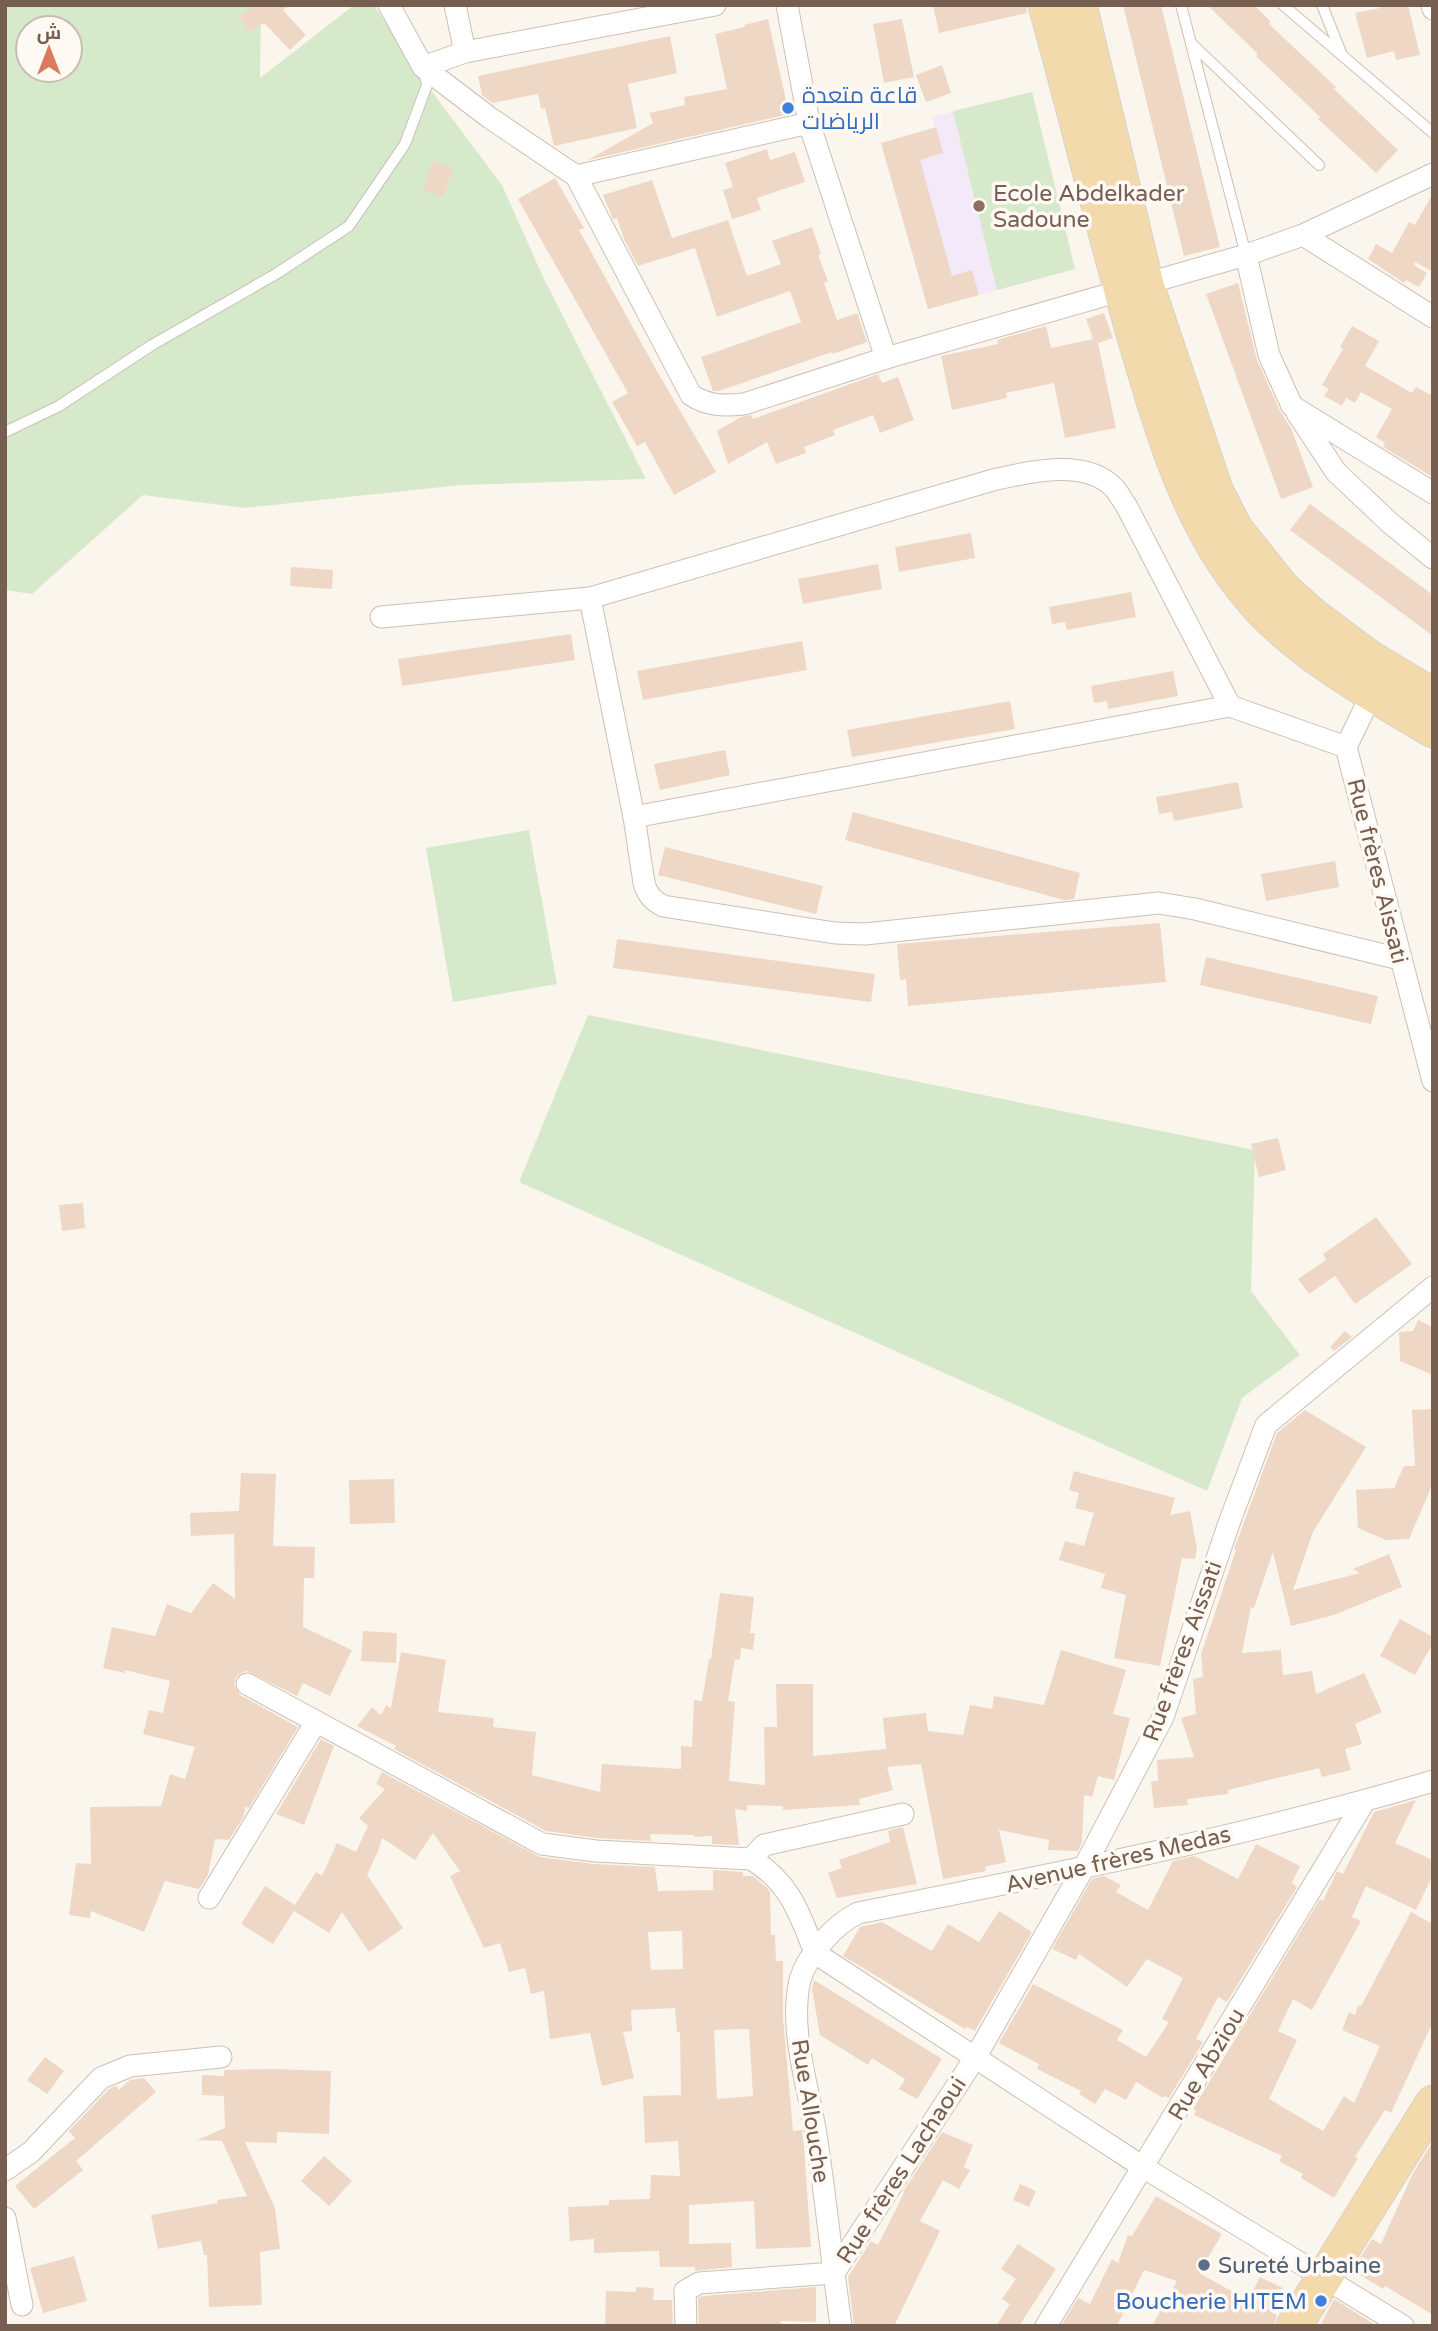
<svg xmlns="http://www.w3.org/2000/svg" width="1438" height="2331" viewBox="0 0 1438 2331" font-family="'Varela Round',Cairo,sans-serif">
<rect width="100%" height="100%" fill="#fbf6ed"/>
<path fill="#f3e9f8" d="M 1032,92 L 1075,269 L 928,309 L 881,143 L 935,128 L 932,117 Z"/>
<g fill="#d7e9cb" fill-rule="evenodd">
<path d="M 5,5 L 261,5 L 260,78 L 354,5 L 374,5 L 427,85 L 502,185 L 543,277 L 646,479 L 461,485 L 245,508 L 143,495 L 32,594 L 5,590 ZM 28,28 L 70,28 L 70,70 L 28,70 Z"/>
<path d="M 1032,92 L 1075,269 L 997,290 L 953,111 Z"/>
<path d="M 529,830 L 557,984 L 453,1002 L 426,848 Z"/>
<path d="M 588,1015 L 1255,1150 L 1251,1291 L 1300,1355 L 1242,1398 L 1207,1491 L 519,1182 Z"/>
</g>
<g fill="#efd7c6" fill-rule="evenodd">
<path d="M 247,5 L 290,5 L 283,10 L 306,35 L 290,50 L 264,23 L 249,32 L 239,17 L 251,9 Z"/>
<path d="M 933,5 L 1026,5 L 1027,13 L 939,33 Z"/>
<path d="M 1123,5 L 1161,5 L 1220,247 L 1184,256 Z"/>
<path d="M 1207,5 L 1254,5 L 1271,22 L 1269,24 L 1336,87 L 1334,89 L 1398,150 L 1376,173 L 1318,119 L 1320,117 L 1256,56 L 1258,54 Z"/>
<path d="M 1379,5 L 1408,5 L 1420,55 L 1396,60 L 1394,51 L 1367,58 L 1355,13 L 1380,8 Z"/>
<path d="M 768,19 L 789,114 L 588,160 L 653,123 L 649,113 L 685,105 L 684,97 L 727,89 L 715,34 L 745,27 L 744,25 Z"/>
<path d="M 902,19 L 914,77 L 884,83 L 873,24 Z"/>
<path d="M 670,36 L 677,73 L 628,84 L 637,128 L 554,146 L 545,108 L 541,109 L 538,94 L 492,103 L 482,95 L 478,76 Z"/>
<path d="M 942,65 L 951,93 L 926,102 L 916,75 Z"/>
<path d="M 936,127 L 943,153 L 920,160 L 952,276 L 972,270 L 979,295 L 928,309 L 881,143 Z"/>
<path d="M 767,149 L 770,160 L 795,152 L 805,182 L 757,198 L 761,210 L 732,219 L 723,190 L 733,187 L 725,163 Z"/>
<path d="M 433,161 L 453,168 L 443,197 L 423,190 Z"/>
<path d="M 555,178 L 584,228 L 579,230 L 658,373 L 716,472 L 674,495 L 645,442 L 637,446 L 612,402 L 628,393 L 518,199 Z"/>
<path d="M 652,180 L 672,238 L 728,220 L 747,276 L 781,264 L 772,241 L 812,227 L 821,254 L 818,255 L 828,281 L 824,283 L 837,320 L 857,313 L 867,342 L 833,354 L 832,352 L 719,391 L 713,391 L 701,357 L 801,322 L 790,291 L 717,317 L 695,248 L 638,266 L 624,239 L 617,218 L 613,219 L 603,195 Z"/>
<path d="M 1433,193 L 1433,272 L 1415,262 L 1414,265 L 1427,273 L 1419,287 L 1406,280 L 1404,283 L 1368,259 L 1376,244 L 1392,253 L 1409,222 L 1415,225 Z"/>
<path d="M 1238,283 L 1257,360 L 1280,411 L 1291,428 L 1313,487 L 1281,499 L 1206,294 Z"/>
<path d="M 1104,313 L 1113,338 L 1098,343 L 1116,428 L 1065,438 L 1054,383 L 1006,393 L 1007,398 L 952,410 L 941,356 L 998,344 L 997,340 L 1046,326 L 1051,348 L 1093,339 L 1086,319 Z"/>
<path d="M 1352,326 L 1379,341 L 1365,366 L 1412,393 L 1416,387 L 1433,396 L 1433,477 L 1383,447 L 1385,443 L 1376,437 L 1392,409 L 1361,392 L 1355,403 L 1346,398 L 1342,406 L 1324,396 L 1329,389 L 1322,385 L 1343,349 L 1340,347 Z"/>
<path d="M 878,374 L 882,383 L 898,377 L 914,420 L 880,433 L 873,415 L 833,430 L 835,435 L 804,447 L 806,453 L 776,464 L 767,442 L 728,464 L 717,431 L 741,417 L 751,415 L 753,419 Z"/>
<path d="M 1310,504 L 1433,595 L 1433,636 L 1290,530 Z"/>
<path d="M 971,533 L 975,558 L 899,572 L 895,547 Z"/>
<path d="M 878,564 L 882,589 L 803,604 L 798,579 Z"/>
<path d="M 291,567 L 333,570 L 332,589 L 290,586 Z"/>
<path d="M 1131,592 L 1136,617 L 1067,630 L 1065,622 L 1052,624 L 1049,607 Z"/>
<path d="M 571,634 L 575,660 L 402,686 L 398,659 Z"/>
<path d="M 802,641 L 807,670 L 643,700 L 637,671 Z"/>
<path d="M 1173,671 L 1178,696 L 1108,709 L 1107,701 L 1094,703 L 1091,686 Z"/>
<path d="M 1010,701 L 1015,729 L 852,757 L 847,730 Z"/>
<path d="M 725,750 L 730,775 L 660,790 L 654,764 Z"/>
<path d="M 1238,782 L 1243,808 L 1174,821 L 1172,812 L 1159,814 L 1156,797 Z"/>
<path d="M 853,812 L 1080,873 L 1074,899 L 1064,900 L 845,840 Z"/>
<path d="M 665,847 L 823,886 L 816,914 L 658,875 Z"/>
<path d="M 1335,861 L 1339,887 L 1266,901 L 1261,874 Z"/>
<path d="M 1160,923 L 1166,982 L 908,1006 L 906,979 L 900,980 L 897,944 Z"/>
<path d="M 617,939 L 875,974 L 871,1002 L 613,968 Z"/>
<path d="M 1206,957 L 1378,996 L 1371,1024 L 1200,985 Z"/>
<path d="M 1278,1138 L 1286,1170 L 1259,1177 L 1251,1144 Z"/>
<path d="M 83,1203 L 85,1228 L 62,1231 L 59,1205 Z"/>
<path d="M 1376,1217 L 1412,1264 L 1355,1304 L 1335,1276 L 1309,1294 L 1298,1279 L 1326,1260 L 1323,1254 Z"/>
<path d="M 1418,1320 L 1433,1327 L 1433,1375 L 1400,1361 L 1399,1332 L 1413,1331 Z"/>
<path d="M 1345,1331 L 1352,1337 L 1334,1351 L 1330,1347 Z"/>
<path d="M 1433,1409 L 1433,1483 L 1409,1539 L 1386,1540 L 1358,1528 L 1356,1490 L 1394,1488 L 1404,1466 L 1415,1466 L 1412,1410 Z"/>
<path d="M 1305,1410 L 1366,1447 L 1313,1532 L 1293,1590 L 1360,1573 L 1353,1569 L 1389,1554 L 1402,1587 L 1334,1615 L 1291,1626 L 1273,1552 L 1254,1608 L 1251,1607 L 1242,1653 L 1281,1650 L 1283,1675 L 1312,1671 L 1316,1694 L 1364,1673 L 1382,1712 L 1355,1724 L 1362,1744 L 1345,1749 L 1351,1770 L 1322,1777 L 1319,1768 L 1228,1790 L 1228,1794 L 1187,1799 L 1188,1805 L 1154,1808 L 1151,1781 L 1158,1781 L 1157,1760 L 1194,1757 L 1181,1718 L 1196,1714 L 1193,1679 L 1203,1677 L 1201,1654 L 1236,1550 L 1234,1549 L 1277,1433 Z"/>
<path d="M 1074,1471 L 1175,1498 L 1170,1515 L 1190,1511 L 1197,1549 L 1195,1559 L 1182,1558 L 1160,1666 L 1114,1658 L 1126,1595 L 1101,1588 L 1105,1574 L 1059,1560 L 1065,1541 L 1084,1546 L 1094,1513 L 1075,1508 L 1079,1493 L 1069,1490 Z"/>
<path d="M 241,1473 L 276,1474 L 273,1546 L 315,1547 L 314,1578 L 304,1578 L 303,1627 L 352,1650 L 330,1696 L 303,1683 L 297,1696 L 247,1671 L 241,1673 L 236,1677 L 234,1685 L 240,1695 L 298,1727 L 249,1808 L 245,1807 L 244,1816 L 229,1840 L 215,1839 L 208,1875 L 199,1889 L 165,1881 L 144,1932 L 91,1911 L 90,1918 L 69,1915 L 76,1863 L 91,1864 L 90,1807 L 161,1806 L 170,1774 L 185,1779 L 195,1747 L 143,1734 L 149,1710 L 163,1713 L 170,1681 L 125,1670 L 125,1673 L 103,1668 L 112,1627 L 155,1636 L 167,1604 L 191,1613 L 213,1583 L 235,1599 L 234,1534 L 191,1536 L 190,1513 L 239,1511 Z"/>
<path d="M 394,1479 L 395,1523 L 350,1524 L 349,1480 Z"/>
<path d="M 720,1593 L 754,1597 L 750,1633 L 755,1633 L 753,1650 L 741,1648 L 740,1660 L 735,1659 L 728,1701 L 735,1702 L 729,1781 L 765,1785 L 764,1727 L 777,1727 L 776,1684 L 813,1684 L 813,1756 L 886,1749 L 883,1718 L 926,1713 L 928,1731 L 963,1735 L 970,1705 L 992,1709 L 994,1696 L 1044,1705 L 1061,1650 L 1126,1670 L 1113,1714 L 1130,1718 L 1114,1780 L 1098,1776 L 1092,1797 L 1084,1795 L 1082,1842 L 1078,1851 L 1048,1850 L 1049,1840 L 999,1830 L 1006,1862 L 985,1867 L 986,1871 L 943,1879 L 921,1764 L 887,1767 L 893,1790 L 859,1799 L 860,1805 L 783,1810 L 783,1806 L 747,1805 L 747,1811 L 735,1809 L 739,1845 L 712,1844 L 712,1836 L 694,1837 L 694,1835 L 650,1834 L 651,1841 L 597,1838 L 546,1831 L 394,1749 L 396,1746 L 357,1726 L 372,1707 L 381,1715 L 386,1705 L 391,1708 L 401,1652 L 446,1660 L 438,1712 L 494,1718 L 493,1727 L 536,1732 L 532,1775 L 600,1792 L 602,1764 L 681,1769 L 681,1746 L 692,1747 L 694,1700 L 702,1701 L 709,1659 L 711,1659 Z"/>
<path d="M 1400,1619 L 1433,1637 L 1433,1643 L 1415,1675 L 1380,1656 Z"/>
<path d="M 363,1631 L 397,1633 L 396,1663 L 361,1661 Z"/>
<path d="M 321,1739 L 334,1746 L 304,1825 L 276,1814 Z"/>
<path d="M 382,1772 L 540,1857 L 594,1864 L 655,1867 L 658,1891 L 713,1890 L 713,1870 L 743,1872 L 743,1876 L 753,1876 L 766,1887 L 770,1892 L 771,1935 L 775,1935 L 776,1961 L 783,1961 L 783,2018 L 793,2131 L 802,2130 L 804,2146 L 811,2247 L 756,2249 L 754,2201 L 689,2205 L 689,2244 L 731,2243 L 732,2267 L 695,2271 L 695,2267 L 660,2267 L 659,2251 L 594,2253 L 594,2239 L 570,2241 L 568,2207 L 609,2205 L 609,2200 L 650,2199 L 651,2175 L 680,2176 L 678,2141 L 645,2143 L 643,2096 L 681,2095 L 680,2032 L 677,2032 L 675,2008 L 631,2010 L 632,2031 L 623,2032 L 634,2078 L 602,2086 L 590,2033 L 550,2039 L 544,1991 L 531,1994 L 525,1968 L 509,1972 L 500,1943 L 484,1948 L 450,1876 L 460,1871 L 433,1833 L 415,1860 L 382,1838 L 379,1849 L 367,1875 L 403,1928 L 369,1952 L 342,1912 L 329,1933 L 294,1911 L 273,1944 L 241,1924 L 265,1886 L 295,1905 L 316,1872 L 322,1876 L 337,1843 L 356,1852 L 368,1826 L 359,1818 L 385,1789 L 376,1784 ZM 682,1931 L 683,1969 L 651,1970 L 648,1932 ZM 749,2029 L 753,2096 L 717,2099 L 714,2030 Z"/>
<path d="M 1416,1800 L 1395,1843 L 1433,1860 L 1433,1875 L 1416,1910 L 1366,1886 L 1352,1917 L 1361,1921 L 1312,2010 L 1293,1999 L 1278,2031 L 1297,2040 L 1269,2099 L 1323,2131 L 1344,2096 L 1354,2103 L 1380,2046 L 1342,2030 L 1349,2012 L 1355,2015 L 1358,2005 L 1361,2006 L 1411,1912 L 1433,1924 L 1433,2022 L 1391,2113 L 1385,2110 L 1355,2157 L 1358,2158 L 1334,2198 L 1301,2178 L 1303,2174 L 1279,2161 L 1282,2156 L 1194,2115 L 1196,2110 L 1193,2109 L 1320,1899 L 1323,1901 L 1337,1871 L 1343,1874 L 1374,1812 Z"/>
<path d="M 903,1827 L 917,1884 L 837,1898 L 828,1873 L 842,1868 L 839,1860 L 890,1842 L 888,1831 Z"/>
<path d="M 1256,1844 L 1300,1866 L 1292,1883 L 1297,1887 L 1227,2002 L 1218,1997 L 1196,2039 L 1203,2042 L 1169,2098 L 1164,2096 L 1163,2098 L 1136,2082 L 1126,2100 L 1105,2089 L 1095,2104 L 1079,2094 L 1081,2091 L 1037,2069 L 1039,2064 L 999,2043 L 1033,1984 L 1123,2030 L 1117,2040 L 1146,2057 L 1169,2022 L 1162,2019 L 1183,1978 L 1147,1959 L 1127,1987 L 1079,1954 L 1076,1960 L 1052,1949 L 1092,1879 L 1104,1876 L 1121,1885 L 1116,1892 L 1148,1910 L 1173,1861 L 1194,1856 L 1238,1879 Z"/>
<path d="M 999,1911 L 1032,1932 L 975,2031 L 967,2027 L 965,2029 L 843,1956 L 860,1927 L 882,1922 L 932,1951 L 948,1924 L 979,1942 Z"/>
<path d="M 814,1980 L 942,2059 L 917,2099 L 899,2089 L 905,2079 L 872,2058 L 868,2065 L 820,2035 L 812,1989 Z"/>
<path d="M 45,2057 L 64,2071 L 47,2094 L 27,2080 Z"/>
<path d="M 273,2069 L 331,2071 L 329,2134 L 277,2132 L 277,2143 L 245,2142 L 275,2208 L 280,2249 L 260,2252 L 262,2305 L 209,2307 L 207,2255 L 204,2255 L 201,2241 L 158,2249 L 151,2215 L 218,2203 L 217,2200 L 247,2196 L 222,2141 L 197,2140 L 225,2128 L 224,2096 L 202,2095 L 202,2075 L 224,2076 L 224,2070 Z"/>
<path d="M 144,2078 L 156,2092 L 76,2161 L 83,2170 L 34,2209 L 15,2186 L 75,2138 L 69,2131 L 109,2089 L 116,2086 L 119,2090 L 130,2080 Z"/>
<path d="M 942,2132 L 973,2145 L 964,2167 L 970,2170 L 959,2189 L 943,2180 L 920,2221 L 940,2231 L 894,2326 L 854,2326 L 848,2277 L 871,2241 L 878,2245 L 904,2193 L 903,2192 Z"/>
<path d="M 1433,2141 L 1433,2315 L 1385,2286 L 1383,2289 L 1352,2270 L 1372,2239 L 1381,2244 L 1413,2173 Z"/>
<path d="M 324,2156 L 352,2181 L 329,2206 L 301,2181 Z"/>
<path d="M 1020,2184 L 1036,2191 L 1029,2207 L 1013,2200 Z"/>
<path d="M 1156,2196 L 1222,2234 L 1199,2273 L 1248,2300 L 1260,2277 L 1283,2288 L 1271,2312 L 1277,2315 L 1274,2326 L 1152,2326 L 1177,2281 L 1144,2270 L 1117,2326 L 1061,2326 L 1078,2298 L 1090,2304 L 1112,2259 L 1118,2263 L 1128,2235 L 1132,2236 Z"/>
<path d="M 1018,2244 L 1056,2269 L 1019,2326 L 996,2326 L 1010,2304 L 1002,2299 L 1016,2279 L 1001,2269 Z"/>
<path d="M 74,2256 L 87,2301 L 43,2313 L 30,2268 Z"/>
<path d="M 636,2287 L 654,2288 L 653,2300 L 672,2300 L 673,2326 L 605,2326 L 606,2291 L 636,2292 Z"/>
<path d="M 816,2287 L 816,2322 L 780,2321 L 783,2326 L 699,2326 L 698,2298 L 703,2296 Z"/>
<path d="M 1334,2299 L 1377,2326 L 1320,2326 Z"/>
</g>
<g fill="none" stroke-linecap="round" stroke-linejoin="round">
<defs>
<g id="service">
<path d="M 1181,5 L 1246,255"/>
<path d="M 1283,5 L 1433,133"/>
<path d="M 1322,5 L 1342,55"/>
<path d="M 1191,43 L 1319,165"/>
<path d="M 5,432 L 59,406 L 152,345 L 276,274 L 349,226 L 405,144 L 427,85 L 424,71"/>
</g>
<g id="minor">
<path d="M 389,5 L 423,67 L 490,118 L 576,176 L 691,395 C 708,406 723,406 744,404 L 886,358 L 1246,255 L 1303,235 L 1433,174"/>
<path d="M 455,5 L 465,52"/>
<path d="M 787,5 L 809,123 L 886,358"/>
<path d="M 1432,5 L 1433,9"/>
<path d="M 423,67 L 465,52 L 715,5"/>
<path d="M 576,176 L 809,123"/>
<path d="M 1303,235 L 1433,317"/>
<path d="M 1246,255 L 1269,355 L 1292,406 L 1433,493"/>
<path d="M 1297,413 L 1336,472 L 1390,523 L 1433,558"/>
<path d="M 590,598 L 634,817 L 644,883 C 647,894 652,900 663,906 L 835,933 L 865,934 L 1159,903 L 1195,909 L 1400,959"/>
<path d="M 381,617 L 590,598 L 993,480 C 1028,472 1087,457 1115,489 C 1119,494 1123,501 1127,507 L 1230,706"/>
<path d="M 1376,685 L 1346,747 L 1433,1081"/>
<path d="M 634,817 L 1230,706 L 1346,747"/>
<path d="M 247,1684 L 542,1844 L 596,1851 L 751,1859 C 789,1881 800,1914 815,1953 L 1143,2167 L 1403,2326"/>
<path d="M 751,1859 L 764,1845 L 903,1814"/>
<path d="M 209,1898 L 316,1722"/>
<path d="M 5,2170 L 31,2152 L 101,2078 L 130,2066 L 221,2057"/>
<path d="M 5,2218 L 22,2305"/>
<path d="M 686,2326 L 685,2291 L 699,2283 L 834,2273 C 828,2225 823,2177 815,2129 C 807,2082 789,2028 800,1980 C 807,1955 835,1924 858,1913 C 1051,1875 1244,1837 1433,1781"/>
<path d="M 841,2326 L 834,2273 L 975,2058 L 1083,1869 L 1163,1717 L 1229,1523 L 1266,1425 L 1433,1287"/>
<path d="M 1046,2326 L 1364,1802"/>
</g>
<g id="primary">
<path d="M 1046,5 C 1077,116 1103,227 1135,337 C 1164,435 1192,537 1264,612 C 1312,661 1375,695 1433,730"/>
<path d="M 1079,5 L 1146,285 L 1215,490 L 1235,529 L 1283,589 L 1312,615 L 1368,657 L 1433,696"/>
<path d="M 1294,2326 L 1433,2103"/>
</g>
</defs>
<use href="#service" stroke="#cdbfb3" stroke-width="12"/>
<use href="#minor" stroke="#cdbfb3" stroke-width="23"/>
<use href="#primary" stroke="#d9d2ce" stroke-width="37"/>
<use href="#service" stroke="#fff" stroke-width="10"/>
<use href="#minor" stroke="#fff" stroke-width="21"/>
<use href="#primary" stroke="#f3daac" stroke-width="35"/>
</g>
<g fill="#3f7fe0" stroke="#fefaf3" stroke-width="2.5">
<circle cx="788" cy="108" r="7"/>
<circle cx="1321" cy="2301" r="7"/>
</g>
<circle fill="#8d6e63" stroke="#fefaf3" stroke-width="2.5" cx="979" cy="206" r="7"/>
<circle fill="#5c6f8a" stroke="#fefaf3" stroke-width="2.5" cx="1204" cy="2265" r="7"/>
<g text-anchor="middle" stroke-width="7" stroke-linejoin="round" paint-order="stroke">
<g font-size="23" fill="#366cbe" stroke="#fefaf3" text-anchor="start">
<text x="802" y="103">قاعة متعدة<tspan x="802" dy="26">الرياضات</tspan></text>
<text x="1307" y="2309" text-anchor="end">Boucherie HITEM</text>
</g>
<g font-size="23" fill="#785e54" stroke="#fefaf3" text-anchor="start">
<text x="993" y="201">Ecole Abdelkader<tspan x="993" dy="26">Sadoune</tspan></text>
</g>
<g font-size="23" fill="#765e51" stroke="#fefaf3">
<text transform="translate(1378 871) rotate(76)" y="8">Rue frères Aissati</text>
<text transform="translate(1182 1651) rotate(-70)" y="8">Rue frères Aissati</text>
<text transform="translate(1118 1859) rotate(-13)" y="8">Avenue frères Medas</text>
<text transform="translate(1206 2064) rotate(-59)" y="8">Rue Abziou</text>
<text transform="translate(811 2111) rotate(81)" y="8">Rue Allouche</text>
<text transform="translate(901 2170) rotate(-57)" y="8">Rue frères Lachaoui</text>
</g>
<g font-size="23" fill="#4e5e75" stroke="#fefaf3" text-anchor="start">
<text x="1218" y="2273">Sureté Urbaine</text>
</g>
</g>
<rect width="1438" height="2331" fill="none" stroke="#765e51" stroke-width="14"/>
<g transform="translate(49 49)"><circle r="33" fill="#fefaf3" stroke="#c8bcb2" stroke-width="2"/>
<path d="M0-5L12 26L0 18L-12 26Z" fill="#da7b5d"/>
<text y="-10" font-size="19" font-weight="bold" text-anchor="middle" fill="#765e51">ش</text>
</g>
</svg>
